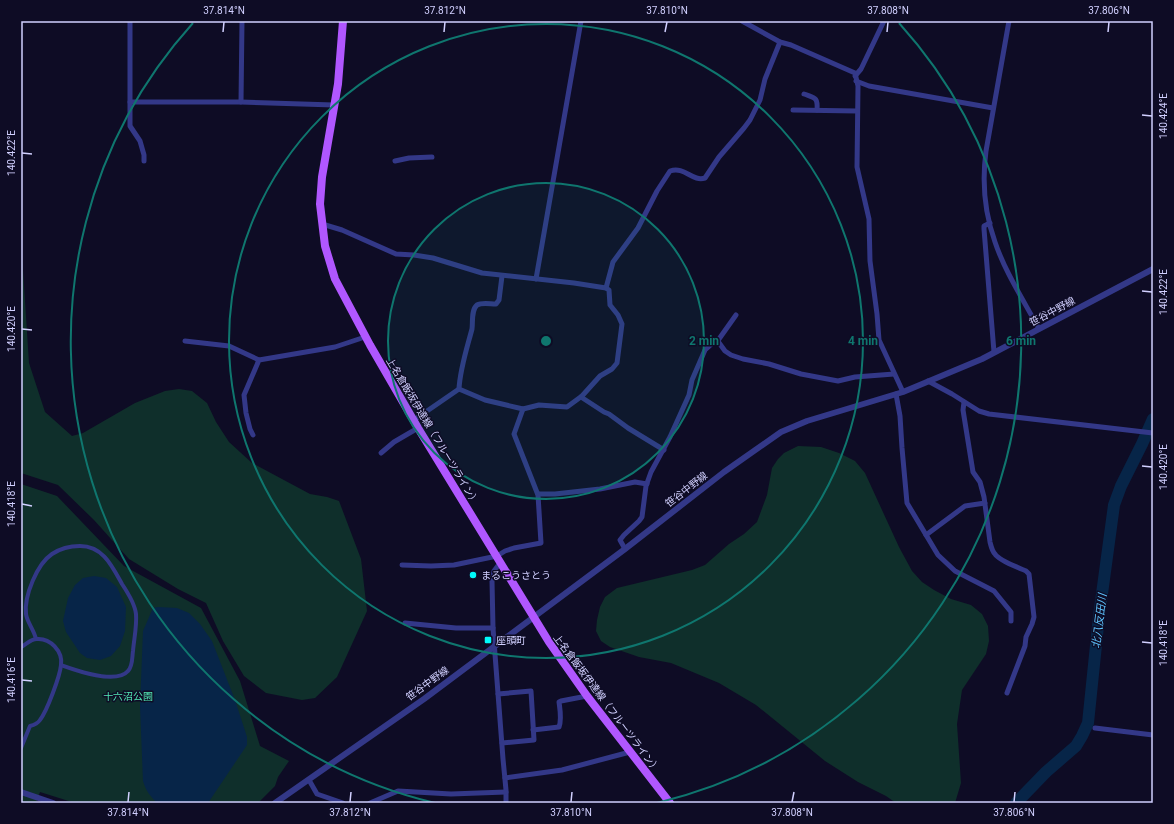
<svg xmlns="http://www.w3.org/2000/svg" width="1174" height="824" viewBox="0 0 1174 824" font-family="Roboto,'Noto Sans JP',sans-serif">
<rect width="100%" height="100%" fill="#0e0c25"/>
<g fill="#0f2f2b">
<path d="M 21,239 L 29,363 L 45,412 L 72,436 L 83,433 L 135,403 L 165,391 L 179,389 L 192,391 L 207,403 L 216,422 L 229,442 L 252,463 L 310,494 L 327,497 L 339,501 L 361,559 L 367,611 L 337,677 L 315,698 L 302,700 L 266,693 L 244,676 L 223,641 L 206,603 L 178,589 L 129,559 L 94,520 L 58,485 L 21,473 Z"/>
<path d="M 798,446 L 821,447 L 839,453 L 855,461 L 865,473 L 899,547 L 912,571 L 922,582 L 934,590 L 951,599 L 971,605 L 982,614 L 988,626 L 989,641 L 986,654 L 962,690 L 957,724 L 961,783 L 955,803 L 896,803 L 886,796 L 858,782 L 825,761 L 756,705 L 719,683 L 671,663 L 639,657 L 610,647 L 601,641 L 596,631 L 597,620 L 600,607 L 605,597 L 617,588 L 692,570 L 705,565 L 729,544 L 744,534 L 757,522 L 767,495 L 772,468 L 778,459 L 784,453 Z"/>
<path d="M 21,484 L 57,496 L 124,566 L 201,608 L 240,681 L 260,746 L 289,761 L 278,777 L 275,786 L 258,803 L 75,803 L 40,792 L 36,803 L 21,803 Z"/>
</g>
<g fill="#072548">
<path d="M 94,576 L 106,578 L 117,587 L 126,607 L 125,631 L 120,646 L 111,656 L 100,660 L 87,658 L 80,653 L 66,632 L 63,621 L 68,598 L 75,585 L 83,578 Z"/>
<path d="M 158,607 L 177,608 L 189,613 L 200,624 L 212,641 L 235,700 L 247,737 L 247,745 L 208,803 L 157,803 C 150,796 146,791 143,781 L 140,706 L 143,631 L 153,608 Z"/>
</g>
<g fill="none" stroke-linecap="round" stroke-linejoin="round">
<path stroke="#072548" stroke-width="12" d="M 1016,803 L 1046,772 L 1076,746 L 1082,736 L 1088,723 L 1099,616 L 1114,505 L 1121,486 L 1142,444 L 1153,419"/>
<g stroke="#333888" stroke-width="4">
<path d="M 36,639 C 34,630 27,622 26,614 C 24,596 37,564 52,554 C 61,548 69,546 80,546 C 103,546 112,566 122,584 C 128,593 135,604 136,614 C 137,626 134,639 133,651 C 132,657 133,666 128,671 C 116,685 75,670 61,665"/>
<path d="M 21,647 C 26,645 30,639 37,639 C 50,638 63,651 61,665 C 60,676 47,711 40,720 C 38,723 34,725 30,726 L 21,748"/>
</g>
<g stroke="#333888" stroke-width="5">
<path d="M 130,21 L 130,126 L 140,141 L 144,155 L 144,161"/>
<path d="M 742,21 L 780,42 L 791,45 L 855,73 L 858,86 L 857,167 L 869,219 L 870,261 L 877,314 L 879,340 L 903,392"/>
<path d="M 1009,21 L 986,151 C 982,181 985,214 995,242 C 1005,272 1024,301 1039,329"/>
<path d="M 855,76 L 861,69 L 884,21"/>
<path d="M 856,81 L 869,86 L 993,108"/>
<path d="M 804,94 C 815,98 818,97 817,110"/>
<path d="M 130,102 L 241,102 L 334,105"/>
<path d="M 241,102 L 242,21"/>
<path d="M 793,110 L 857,111"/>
<path d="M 395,161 L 409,158 L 432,157"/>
<path d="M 990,223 L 984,226 L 984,229 L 994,352"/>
<path d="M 322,224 L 342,230 L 396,254 L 414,255 L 433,258 L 482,273 L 574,283 L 606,288 L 613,262 L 638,228 L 657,191 L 670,171 C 685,166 692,182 705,178 L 719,157 L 744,128 L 750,120 L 760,100 L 765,79 L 780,42"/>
<path d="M 502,276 L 499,300 L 496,304 C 490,304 482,302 477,305 C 471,310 473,322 472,329 C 467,348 460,369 459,389 L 485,400 L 523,409 L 539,405 L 567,407 L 582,396 L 600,376 L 612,369 L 617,363 L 622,324 L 618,315 L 610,305 L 609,290 L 606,288"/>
<path d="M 536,279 L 581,21"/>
<path d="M 717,340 L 725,351 L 731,355 L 743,359 L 769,364 L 801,374 L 838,381 L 855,377 L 894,374"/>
<path d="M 185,341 L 229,346 L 259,360"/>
<path d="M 928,381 L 952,394 L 979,411 L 989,414 L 1153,433"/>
<path d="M 896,394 L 900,416 L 902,448 L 907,503 L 938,555 L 955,571 L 994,591 L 1011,612 L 1011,621"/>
<path d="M 581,397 L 604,412 L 609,414 L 628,428 L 664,450"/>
<path d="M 964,402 L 963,410 L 973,472 L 980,482 L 984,497 L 990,542 C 991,546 992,551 995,554 C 999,561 1018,567 1026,571 L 1029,574 L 1034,617 L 1032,624 L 1026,637 L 1025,646 L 1007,693"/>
<path d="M 414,420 L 459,389"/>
<path d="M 253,435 L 250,429 L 246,413 L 244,395 L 259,360 L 335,347 L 365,337"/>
<path d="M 381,453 L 394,442 L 418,428"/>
<path d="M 538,494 L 555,494 L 600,489 L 635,482 L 647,484"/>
<path d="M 926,535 L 965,506 L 985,503"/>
<path d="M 625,549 L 620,540 L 624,535 L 639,521 L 642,517 L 646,486 L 651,472 L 670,437 L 689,395 L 692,380 L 705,350 L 715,341 L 719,339 L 736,315"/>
<path d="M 500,563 L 494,571 L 492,581 L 493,628 L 503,759 L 506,790 L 506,803"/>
<path d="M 402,565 L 431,566 L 454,565 L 497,556 L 505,551 L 514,548 L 541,543 L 538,495 L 514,434 L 523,409"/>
<path d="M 405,623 L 456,628 L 493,628"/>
<path d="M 498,694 L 531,691 L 534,740 L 502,743"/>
<path d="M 1095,728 L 1153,735"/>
<path d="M 533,730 L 559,727 C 562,719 560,710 559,702 L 561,701 L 587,696"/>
<path d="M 505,778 L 562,770 L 630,752"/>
<path d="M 309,780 L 317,794 L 343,803"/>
<path d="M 370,803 L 398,791 L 451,794 L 506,792"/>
</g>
<g stroke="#333888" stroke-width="6">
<path d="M 21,792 L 53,803"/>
<path d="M 275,803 L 424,699 L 625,549 L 724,472 L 781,432 L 807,421 L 903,392 L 982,359 L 1153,269"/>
</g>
<path stroke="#b057ff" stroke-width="8" d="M 343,21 L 338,84 L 322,177 L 320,204 L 325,246 L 335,279 L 370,345 L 418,428 L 549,642 L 587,696 L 670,803"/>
</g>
<path fill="none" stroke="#d1d0ff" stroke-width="1.5" d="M 223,32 L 224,22M 444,32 L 445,22M 665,32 L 667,22M 887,32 L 888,22M 1108,32 L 1109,22M 1142,115 L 1152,116M 22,153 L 32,154M 1142,291 L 1152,292M 22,329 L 32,330M 1142,466 L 1152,467M 22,504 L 32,506M 1142,642 L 1152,643M 22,680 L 32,681M 128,802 L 129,792M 350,802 L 351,792M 571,802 L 572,792M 792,802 L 794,792M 1014,802 L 1015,792"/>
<circle cx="546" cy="341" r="158" fill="#0f766e" fill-opacity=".12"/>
<g fill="none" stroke="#0f766e" stroke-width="2">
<circle cx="546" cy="341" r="158"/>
<circle cx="546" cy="341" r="317"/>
<path d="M435 803A475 475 0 0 1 193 23M899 23A475 475 0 0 1 657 803"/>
</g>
<g fill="#00fafb" stroke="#0e0c25" stroke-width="1.5">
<circle cx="473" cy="575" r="4"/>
<rect x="484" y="636" width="8" height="8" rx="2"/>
</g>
<g text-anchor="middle" stroke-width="3" stroke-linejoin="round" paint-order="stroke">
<g font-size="10" fill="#d1d0ff" stroke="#0e0c25">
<text transform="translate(1052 311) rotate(-28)" y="4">笹谷中野線</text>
<text transform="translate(433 431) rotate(59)" y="4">上名倉飯坂伊達線（フルーツライン）</text>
<text transform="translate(686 489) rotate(-38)" y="4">笹谷中野線</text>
<text transform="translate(427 683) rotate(-36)" y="4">笹谷中野線</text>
<text transform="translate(607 703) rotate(53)" y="4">上名倉飯坂伊達線（フルーツライン）</text>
</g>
<g font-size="10" fill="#d1d0ff" stroke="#0e0c25" text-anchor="start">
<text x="481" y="579">まるこうさとう</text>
<text x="496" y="644">座頭町</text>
</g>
<g font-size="10" fill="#52e9b5" stroke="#0e0c25">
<text x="128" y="700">十六沼公園</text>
</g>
<g font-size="11" font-style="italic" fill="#5ec4ff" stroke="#0e0c25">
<text transform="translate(1099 621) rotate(-83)" y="4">北八反田川</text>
</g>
</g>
<circle cx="546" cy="341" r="6" fill="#0f766e" stroke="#0e0c25" stroke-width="2"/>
<g font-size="12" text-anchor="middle" font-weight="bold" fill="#0f766e" stroke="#0e0c25" stroke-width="3" stroke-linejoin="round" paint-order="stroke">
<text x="704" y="345">2 min</text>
<text x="863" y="345">4 min</text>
<text x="1021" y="345">6 min</text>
</g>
<rect width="1174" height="824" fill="none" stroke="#0e0c25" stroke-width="44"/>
<rect x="22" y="22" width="1130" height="780" fill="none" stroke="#d1d0ff" stroke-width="1.5"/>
<g font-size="10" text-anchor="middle" fill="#d1d0ff">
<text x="224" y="14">37.814°N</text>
<text x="445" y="14">37.812°N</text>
<text x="667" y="14">37.810°N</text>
<text x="888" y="14">37.808°N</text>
<text x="1109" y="14">37.806°N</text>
<text transform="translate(1163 116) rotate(-90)" y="4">140.424°E</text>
<text transform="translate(11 153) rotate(-90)" y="4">140.422°E</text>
<text transform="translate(1163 292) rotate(-90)" y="4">140.422°E</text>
<text transform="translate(11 329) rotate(-90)" y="4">140.420°E</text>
<text transform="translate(1163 467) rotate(-90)" y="4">140.420°E</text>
<text transform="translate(11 504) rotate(-90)" y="4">140.418°E</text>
<text transform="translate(1163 643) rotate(-90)" y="4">140.418°E</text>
<text transform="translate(11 680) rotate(-90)" y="4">140.416°E</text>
<text x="128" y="816">37.814°N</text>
<text x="350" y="816">37.812°N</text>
<text x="571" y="816">37.810°N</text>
<text x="792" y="816">37.808°N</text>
<text x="1014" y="816">37.806°N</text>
</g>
</svg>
